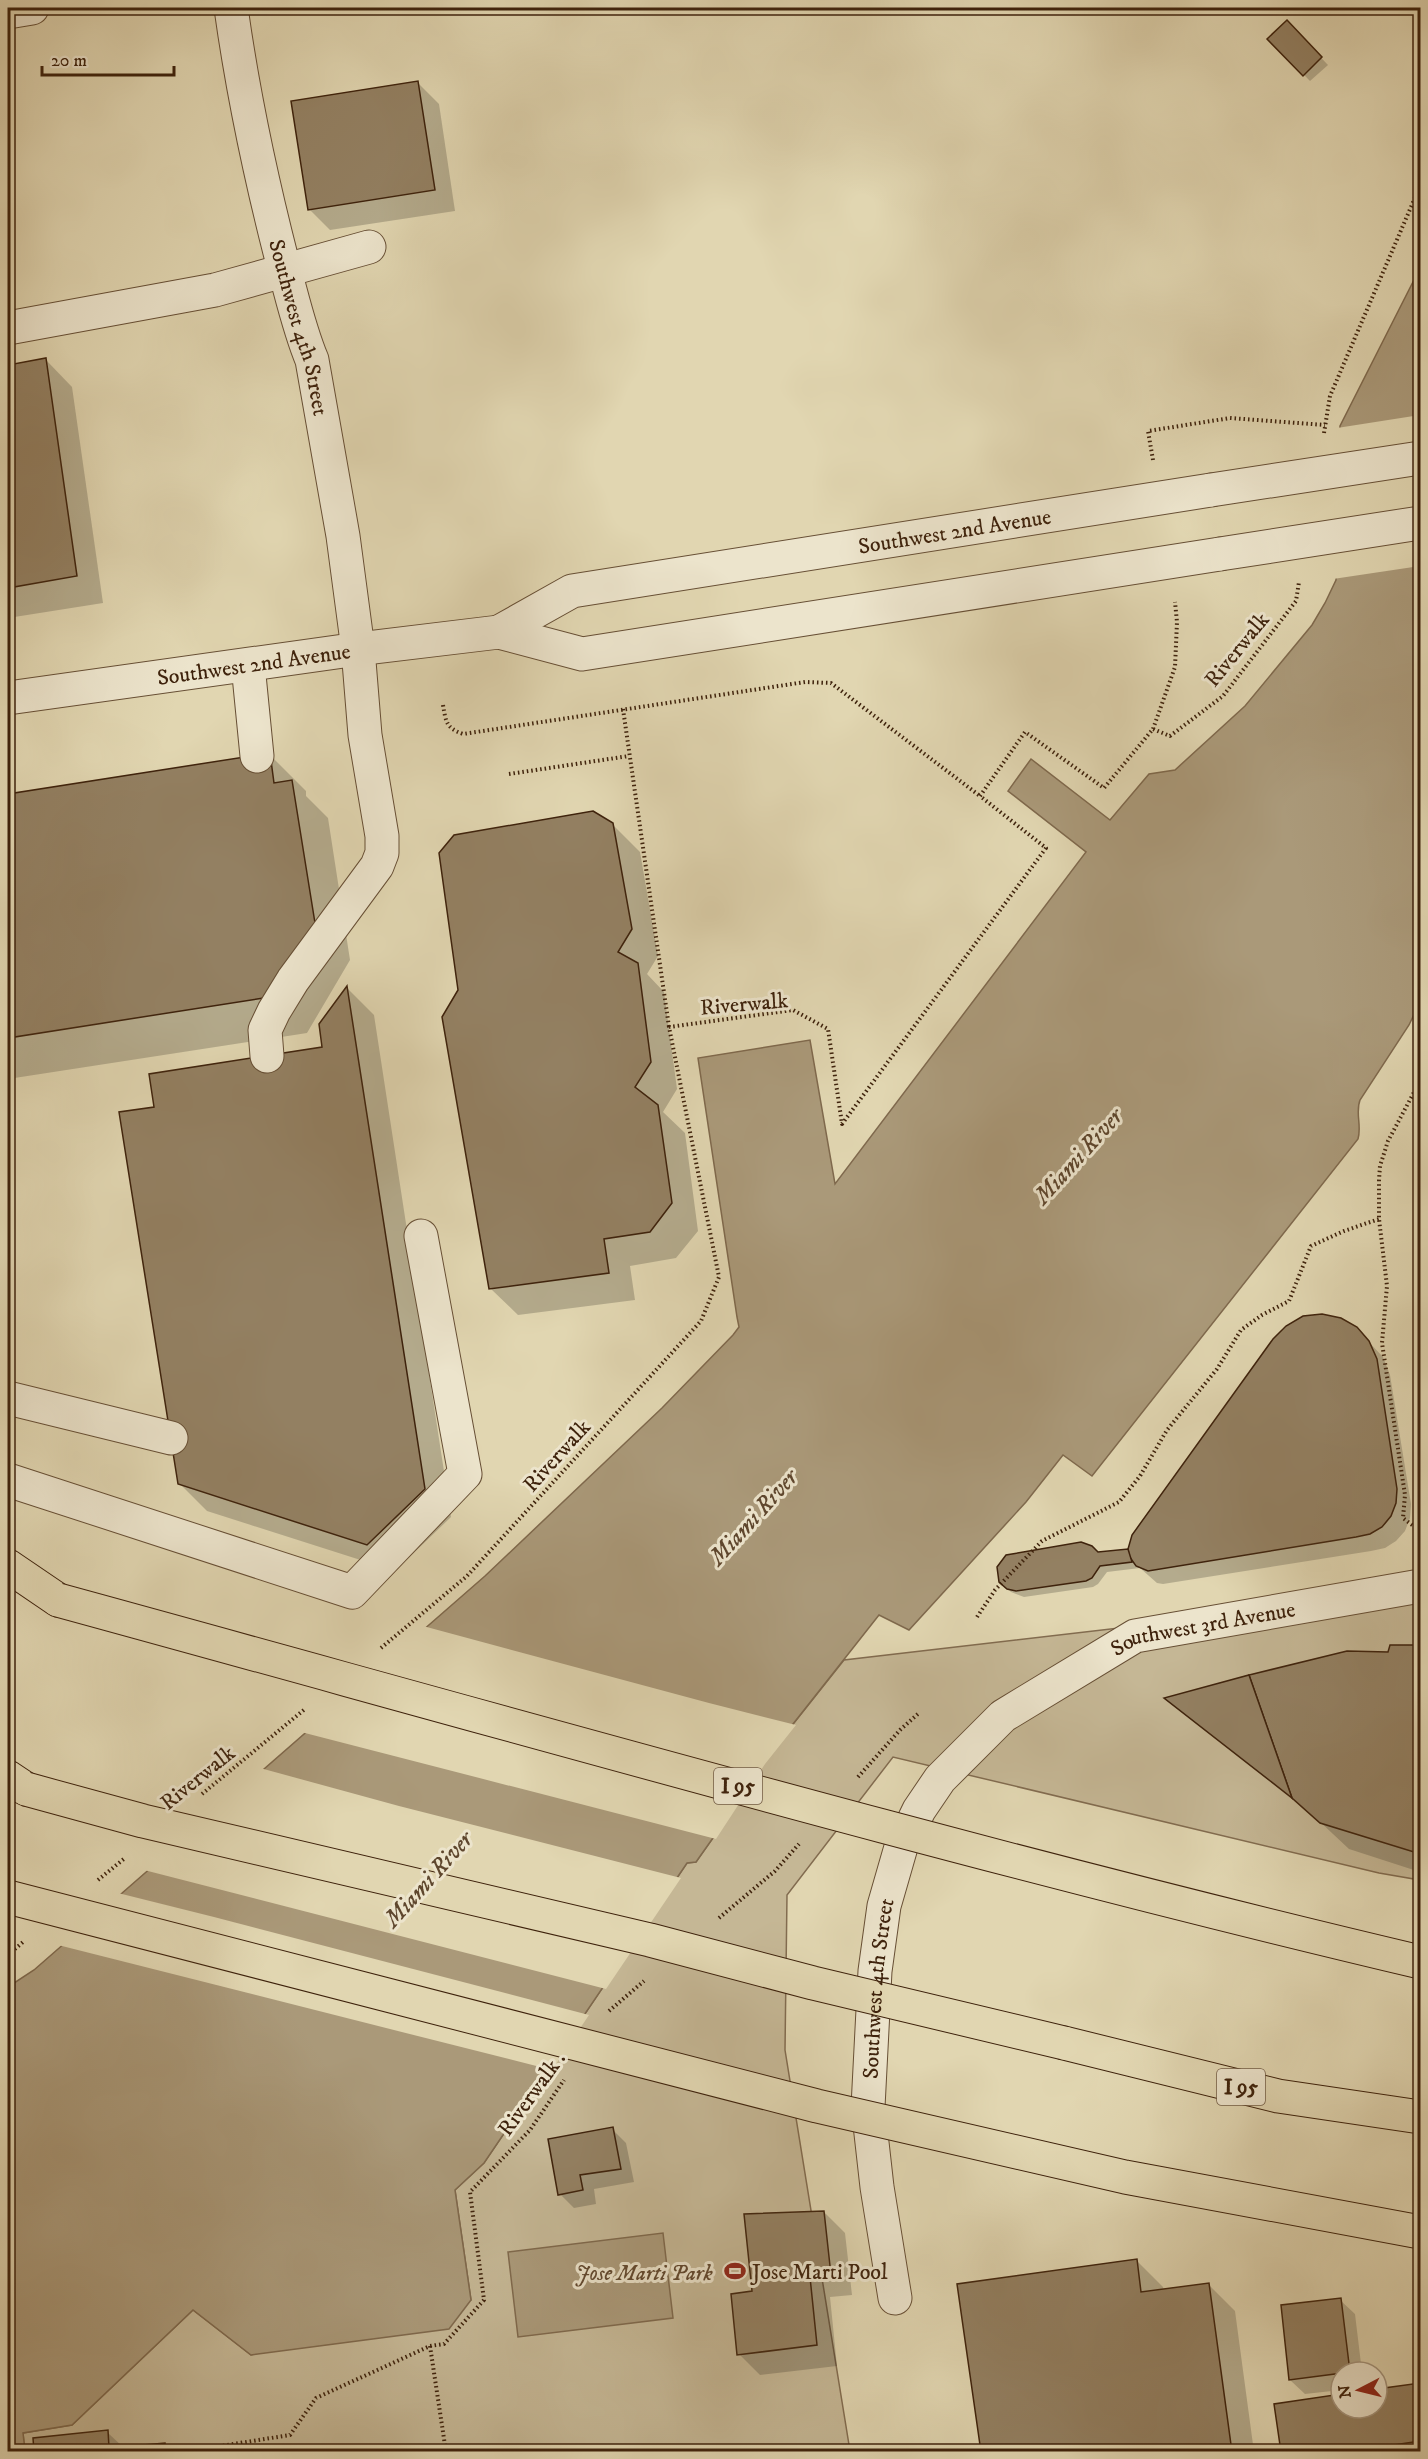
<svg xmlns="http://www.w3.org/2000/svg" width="1428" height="2459" viewBox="0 0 1428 2459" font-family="'IM FELL DW Pica',serif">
<rect width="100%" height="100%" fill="#e1d6b1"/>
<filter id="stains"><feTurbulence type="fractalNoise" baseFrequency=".00333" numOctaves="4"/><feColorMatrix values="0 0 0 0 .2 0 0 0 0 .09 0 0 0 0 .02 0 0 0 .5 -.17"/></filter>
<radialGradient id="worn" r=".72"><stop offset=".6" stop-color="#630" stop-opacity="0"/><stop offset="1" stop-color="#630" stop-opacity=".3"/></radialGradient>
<path fill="#c5b795" stroke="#826c50" stroke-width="1.5" d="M 1420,1593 L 1420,1880 L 1379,1873 L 893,1757 L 787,1895 L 785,2050 L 850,2451 L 25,2452 L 23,2433 L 72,2425 L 193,2310 L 251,2355 L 471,2300 L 455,2190 L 484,2163 L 687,1863 L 696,1862 L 739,1801 L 763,1762 L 844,1660 Z"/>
<g fill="#aa9979" stroke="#7f694d" stroke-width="1.5">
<path d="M 1420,268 L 1420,1002 L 1409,1025 L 1360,1100 C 1355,1113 1362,1125 1358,1139 L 1092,1476 L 1063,1455 L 1026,1502 L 909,1630 L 879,1615 L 763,1762 L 739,1801 L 696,1862 L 687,1863 L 484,2163 L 455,2190 L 471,2300 L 449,2329 L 251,2355 L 193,2310 L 72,2425 L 23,2433 L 25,2451 L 8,2452 L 8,1987 L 34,1970 L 485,1576 L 662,1408 L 733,1335 L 739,1327 L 737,1317 L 698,1058 L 810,1040 L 835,1184 L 1086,852 L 1008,791 L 1031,759 L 1110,820 L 1149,774 L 1175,770 L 1245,706 L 1312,625 L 1325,603 L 1336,580 L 1340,426 Z"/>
<path d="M 663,2233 L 673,2318 L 518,2337 L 508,2252 Z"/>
</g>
<g fill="#e1d6b1">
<path d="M 1420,415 L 1420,566 L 1333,579 L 1337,428 Z"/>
<path d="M 423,1626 L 709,1703 L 796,1725 L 765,1764 L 716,1839 L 301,1732 Z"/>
<path d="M 260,1768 L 399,1806 L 681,1878 L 606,1989 L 144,1870 Z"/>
<path d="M 118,1893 L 214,1917 L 589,2015 L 552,2070 L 58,1945 Z"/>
</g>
<g fill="#0003">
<path d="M 279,8 L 333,8 L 285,14 Z"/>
<path d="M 1287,22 L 1328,65 L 1310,81 L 1269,39 Z"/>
<path d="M 418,83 L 439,104 L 455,211 L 330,230 L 309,209 Z"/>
<path d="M 46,360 L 72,387 L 103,603 L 8,618 L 8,366 Z"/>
<path d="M 270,755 L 306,791 L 306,796 L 328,818 L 350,960 L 307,1033 L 8,1079 L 8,795 Z"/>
<path d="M 613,825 L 640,852 L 658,956 L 647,974 L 664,992 L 677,1089 L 663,1112 L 685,1133 L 698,1231 L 676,1258 L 630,1266 L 635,1300 L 518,1315 L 491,1289 Z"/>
<path d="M 347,988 L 374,1015 L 451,1517 L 395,1571 L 207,1511 L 180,1484 L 155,1109 L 323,1048 L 320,1024 Z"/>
<path d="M 1365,1338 L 1383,1357 L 1390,1375 L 1411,1504 L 1410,1518 L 1405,1531 L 1396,1541 L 1385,1548 L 1371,1551 L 1163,1584 L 1157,1583 L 1140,1568 L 1107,1572 L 1098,1584 L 1093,1587 L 1024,1597 L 1011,1592 L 1004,1585 L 1098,1554 L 1129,1550 Z"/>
<path d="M 1420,1646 L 1420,1872 L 1349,1849 L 1301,1804 L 1390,1653 L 1391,1647 Z"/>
<path d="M 612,2129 L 626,2143 L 634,2182 L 594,2189 L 596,2204 L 574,2208 L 560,2194 Z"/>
<path d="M 824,2212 L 845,2233 L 852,2295 L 830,2297 L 837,2366 L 760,2375 L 739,2354 L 754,2293 Z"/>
<path d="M 1136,2260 L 1163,2287 L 1164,2291 L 1208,2284 L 1235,2311 L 1254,2452 L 982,2452 Z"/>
<path d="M 1340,2300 L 1355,2314 L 1362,2372 L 1341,2372 L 1341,2390 L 1305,2394 L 1290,2380 Z"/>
<path d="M 1420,2384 L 1420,2452 L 1282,2452 L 1341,2396 L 1341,2408 L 1377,2408 L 1377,2391 Z"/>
<path d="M 107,2432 L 124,2448 L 164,2444 L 171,2452 L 36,2452 Z"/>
</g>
<g fill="#938062" stroke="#3e220c" stroke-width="1.5">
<path d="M 1287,20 L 1322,57 L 1303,76 L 1267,39 Z"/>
<path d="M 418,81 L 435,190 L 308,210 L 291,101 Z"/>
<path d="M 46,358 L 77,576 L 8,588 L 8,365 Z"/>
<path d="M 270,753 L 274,783 L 292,780 L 315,923 L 270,997 L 8,1038 L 8,794 Z"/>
<path d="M 593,811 L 613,823 L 632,929 L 618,952 L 638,963 L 651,1062 L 635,1087 L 658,1105 L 672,1203 L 650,1232 L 604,1239 L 609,1273 L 489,1289 L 442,1017 L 458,990 L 439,853 L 454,835 Z"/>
<path d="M 347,986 L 425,1489 L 367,1545 L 178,1484 L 119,1112 L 154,1107 L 149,1074 L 322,1047 L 319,1024 Z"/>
<path d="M 1322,1314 L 1341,1318 L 1357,1327 L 1369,1341 L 1377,1359 L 1397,1489 L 1396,1503 L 1391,1516 L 1382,1527 L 1370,1534 L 1356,1537 L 1148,1571 L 1136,1566 L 1129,1556 L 1128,1549 L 1132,1535 L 1273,1339 L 1286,1326 L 1303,1316 Z"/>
<path d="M 1081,1542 L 1092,1546 L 1098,1552 L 1128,1549 L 1132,1562 L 1100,1566 L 1092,1578 L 1086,1581 L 1016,1591 L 1007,1589 L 999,1582 L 997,1567 L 1006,1555 Z"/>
<path d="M 1390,1645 L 1420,1645 L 1420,1852 L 1414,1852 L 1320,1823 L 1292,1798 L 1249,1675 L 1347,1651 L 1388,1652 Z"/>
<path d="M 1249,1675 L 1292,1798 L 1164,1698 Z"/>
<path d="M 613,2127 L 621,2169 L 580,2175 L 583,2190 L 558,2195 L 548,2139 Z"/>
<path d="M 824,2211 L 831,2275 L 810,2277 L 817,2345 L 737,2355 L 731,2294 L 752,2291 L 744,2214 Z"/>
<path d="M 1137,2259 L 1141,2292 L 1209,2283 L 1232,2452 L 981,2452 L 957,2284 Z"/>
<path d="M 1341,2298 L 1350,2372 L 1289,2380 L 1281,2305 Z"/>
<path d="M 1420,2383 L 1420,2441 L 1348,2452 L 1281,2452 L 1274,2404 L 1341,2394 L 1341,2408 L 1377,2408 L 1377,2389 Z"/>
<path d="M 108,2430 L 109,2448 L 165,2443 L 166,2452 L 34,2452 L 33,2438 Z"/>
</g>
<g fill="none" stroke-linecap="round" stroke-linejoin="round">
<defs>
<g id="minor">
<path id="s1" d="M 231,8 C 243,94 261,179 283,264 C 292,296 299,329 312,360 L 343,536 L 358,649 L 365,735 L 382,836 L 382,853 L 377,866 L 293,980 L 274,1011 L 265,1030 L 267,1056"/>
<path d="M 8,12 L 32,8"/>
<path d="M 8,328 L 215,290 L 369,247"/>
<path id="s2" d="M 499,632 L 572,591 L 1211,490"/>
<path d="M 248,665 L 257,756"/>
<path id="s3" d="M 8,698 L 358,649 L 499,632 L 582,654 L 1220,554"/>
<path d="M 8,1398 L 171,1438"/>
<path d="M 8,1480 L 352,1592 L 465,1474 L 421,1236"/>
<path id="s4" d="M 895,2298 L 877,2187 L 868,2107 L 875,1971 L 884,1906 L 901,1847 L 919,1810 L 940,1779 L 1003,1716 L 1135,1636 L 1420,1586"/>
</g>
<g id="highway">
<path d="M 8,1566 L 58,1600"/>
<path d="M 8,1777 L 26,1789"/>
<path d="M 1064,2043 L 1278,2096 L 1420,2117"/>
</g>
</defs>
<use href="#minor" stroke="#674f35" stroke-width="35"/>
<use href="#highway" stroke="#3e220c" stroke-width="35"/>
<g stroke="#3e220c" stroke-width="4" stroke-dasharray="1.5 3" stroke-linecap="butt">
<path d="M 1324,433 L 1330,396 L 1420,186"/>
<path d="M 1153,460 L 1148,431 L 1230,418 L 1325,425"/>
<path d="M 443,705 C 446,722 446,728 463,734 L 805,682 L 831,683 L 980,796"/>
<path d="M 623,709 L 669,1027"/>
<path d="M 1153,729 L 1175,667 L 1177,622 L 1175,602"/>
<path d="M 509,774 L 629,756"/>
<path d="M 1420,1081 L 1388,1141 L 1380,1166 L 1379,1180 L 1379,1219 L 1387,1286 L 1382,1343 L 1405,1495 L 1403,1518 L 1420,1531"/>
<path d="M 977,1617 L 995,1590 L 1042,1541 L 1119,1502 L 1140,1476 L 1167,1430 L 1217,1369 L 1241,1330 L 1262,1315 L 1289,1301 L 1311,1246 L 1344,1231 L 1379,1219"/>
<path d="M 381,1648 L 467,1576 L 701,1321 L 719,1277 L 669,1027 L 793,1010 L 828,1029 L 842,1124 L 1046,848 L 980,796 L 1025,732 L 1104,788 L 1153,729 L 1170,736 L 1223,696 L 1296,601 L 1299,582"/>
<path d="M 858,1777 L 900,1730 L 919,1713"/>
<path d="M 202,1794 L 305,1709"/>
<path d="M 98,1880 L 125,1858"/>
<path d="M 719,1918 L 775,1871 L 799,1844"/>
<path d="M 8,1955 L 23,1942"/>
<path d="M 609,2011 L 644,1981"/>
<path d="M 430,2346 L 446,2452"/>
<path d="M 183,2452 L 290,2435 L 316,2398 L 430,2346 L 444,2344 L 484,2300 L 470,2192 L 530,2130 L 564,2080"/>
<path d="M 634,2452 L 641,2452"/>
</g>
<use href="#minor" stroke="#ece4cc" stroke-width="33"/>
<use href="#highway" stroke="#e1d6b1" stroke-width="33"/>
<defs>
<g id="minor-bridge">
<path d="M 1211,490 L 1420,458"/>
<path d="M 1220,554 L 1420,523"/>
</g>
<g id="highway-bridge">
<path d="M 58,1600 C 511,1724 963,1854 1420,1962"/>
<path d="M 26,1789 L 143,1821 L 650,1940 L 813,1983 L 1064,2043"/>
<path d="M 8,1897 L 817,2106 L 1125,2177 L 1420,2232"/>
</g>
</defs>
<use href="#minor-bridge" stroke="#674f35" stroke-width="35" stroke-linecap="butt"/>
<use href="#highway-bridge" stroke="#3e220c" stroke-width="35" stroke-linecap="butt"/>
<use href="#minor-bridge" stroke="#ece4cc" stroke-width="33"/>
<use href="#highway-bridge" stroke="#e1d6b1" stroke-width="33"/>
</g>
<defs>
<symbol id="stadium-bare" viewBox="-9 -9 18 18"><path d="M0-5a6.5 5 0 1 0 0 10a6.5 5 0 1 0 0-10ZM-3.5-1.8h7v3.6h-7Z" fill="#8f2418" stroke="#ece4cc" stroke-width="2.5" paint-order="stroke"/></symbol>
</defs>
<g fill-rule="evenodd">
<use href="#stadium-bare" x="720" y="2256" width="30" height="30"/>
</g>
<g text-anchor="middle" stroke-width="6" stroke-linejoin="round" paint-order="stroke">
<g fill="#ece4cc" stroke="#725c46" stroke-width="1.5">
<rect x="714" y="1768" width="48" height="36" rx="4.5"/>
<rect x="1217" y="2069" width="48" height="36" rx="4.5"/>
</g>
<g font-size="21" font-weight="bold" fill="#3e220c">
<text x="738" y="1793">I 95</text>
<text x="1241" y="2094">I 95</text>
</g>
<g font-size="22" fill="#3e220c" stroke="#ece4cc">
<text dy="8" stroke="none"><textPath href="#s1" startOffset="327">Southwest 4th Street</textPath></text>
<text dy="8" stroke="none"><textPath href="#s2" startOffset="471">Southwest 2nd Avenue</textPath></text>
<text transform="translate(1236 649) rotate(-51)" y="8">Riverwalk</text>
<text dy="8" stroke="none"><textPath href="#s3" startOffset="248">Southwest 2nd Avenue</textPath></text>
<text transform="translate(744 1003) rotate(-5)" y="8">Riverwalk</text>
<text transform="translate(556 1455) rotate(-48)" y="8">Riverwalk</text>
<text dy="8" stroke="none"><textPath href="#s4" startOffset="846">Southwest 3rd Avenue</textPath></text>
<text transform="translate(197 1777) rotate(-39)" y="8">Riverwalk</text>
<text dy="8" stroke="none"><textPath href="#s4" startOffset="312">Southwest 4th Street</textPath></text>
<text transform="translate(531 2093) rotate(-54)" y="8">Riverwalk .</text>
</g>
<g font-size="22" fill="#3e220c" stroke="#ece4cc" text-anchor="start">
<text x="752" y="2279">Jose Marti Pool</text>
</g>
<g font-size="22" font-style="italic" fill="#60472e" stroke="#ece4cc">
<text x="644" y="2280">Jose Marti Park</text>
</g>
<g font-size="24" font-style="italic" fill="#5e462d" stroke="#ece4cc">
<text transform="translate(1078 1156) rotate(-48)" y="8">Miami River</text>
<text transform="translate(753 1517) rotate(-48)" y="8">Miami River</text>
<text transform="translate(428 1879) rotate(-48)" y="8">Miami River</text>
</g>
</g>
<rect width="1428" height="2459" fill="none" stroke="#e1d6b1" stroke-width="30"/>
<rect x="9" y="9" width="1410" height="2441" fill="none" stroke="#3e220c" stroke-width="3"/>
<rect x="15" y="15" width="1398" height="2429" fill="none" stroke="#3e220c" stroke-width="1.5"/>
<g transform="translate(1359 2390) rotate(263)"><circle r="28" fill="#ece4cc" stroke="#a6967f" stroke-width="1.5"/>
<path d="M0-4.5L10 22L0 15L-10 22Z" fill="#8f2418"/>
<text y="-9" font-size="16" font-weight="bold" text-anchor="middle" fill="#3e220c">N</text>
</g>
<path d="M42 66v9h132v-9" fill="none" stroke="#3e220c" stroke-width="3"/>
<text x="51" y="66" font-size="18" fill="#3e220c" stroke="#ece4cc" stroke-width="4.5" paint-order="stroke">20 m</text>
<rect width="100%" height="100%" filter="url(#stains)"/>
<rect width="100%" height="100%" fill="url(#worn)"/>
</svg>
